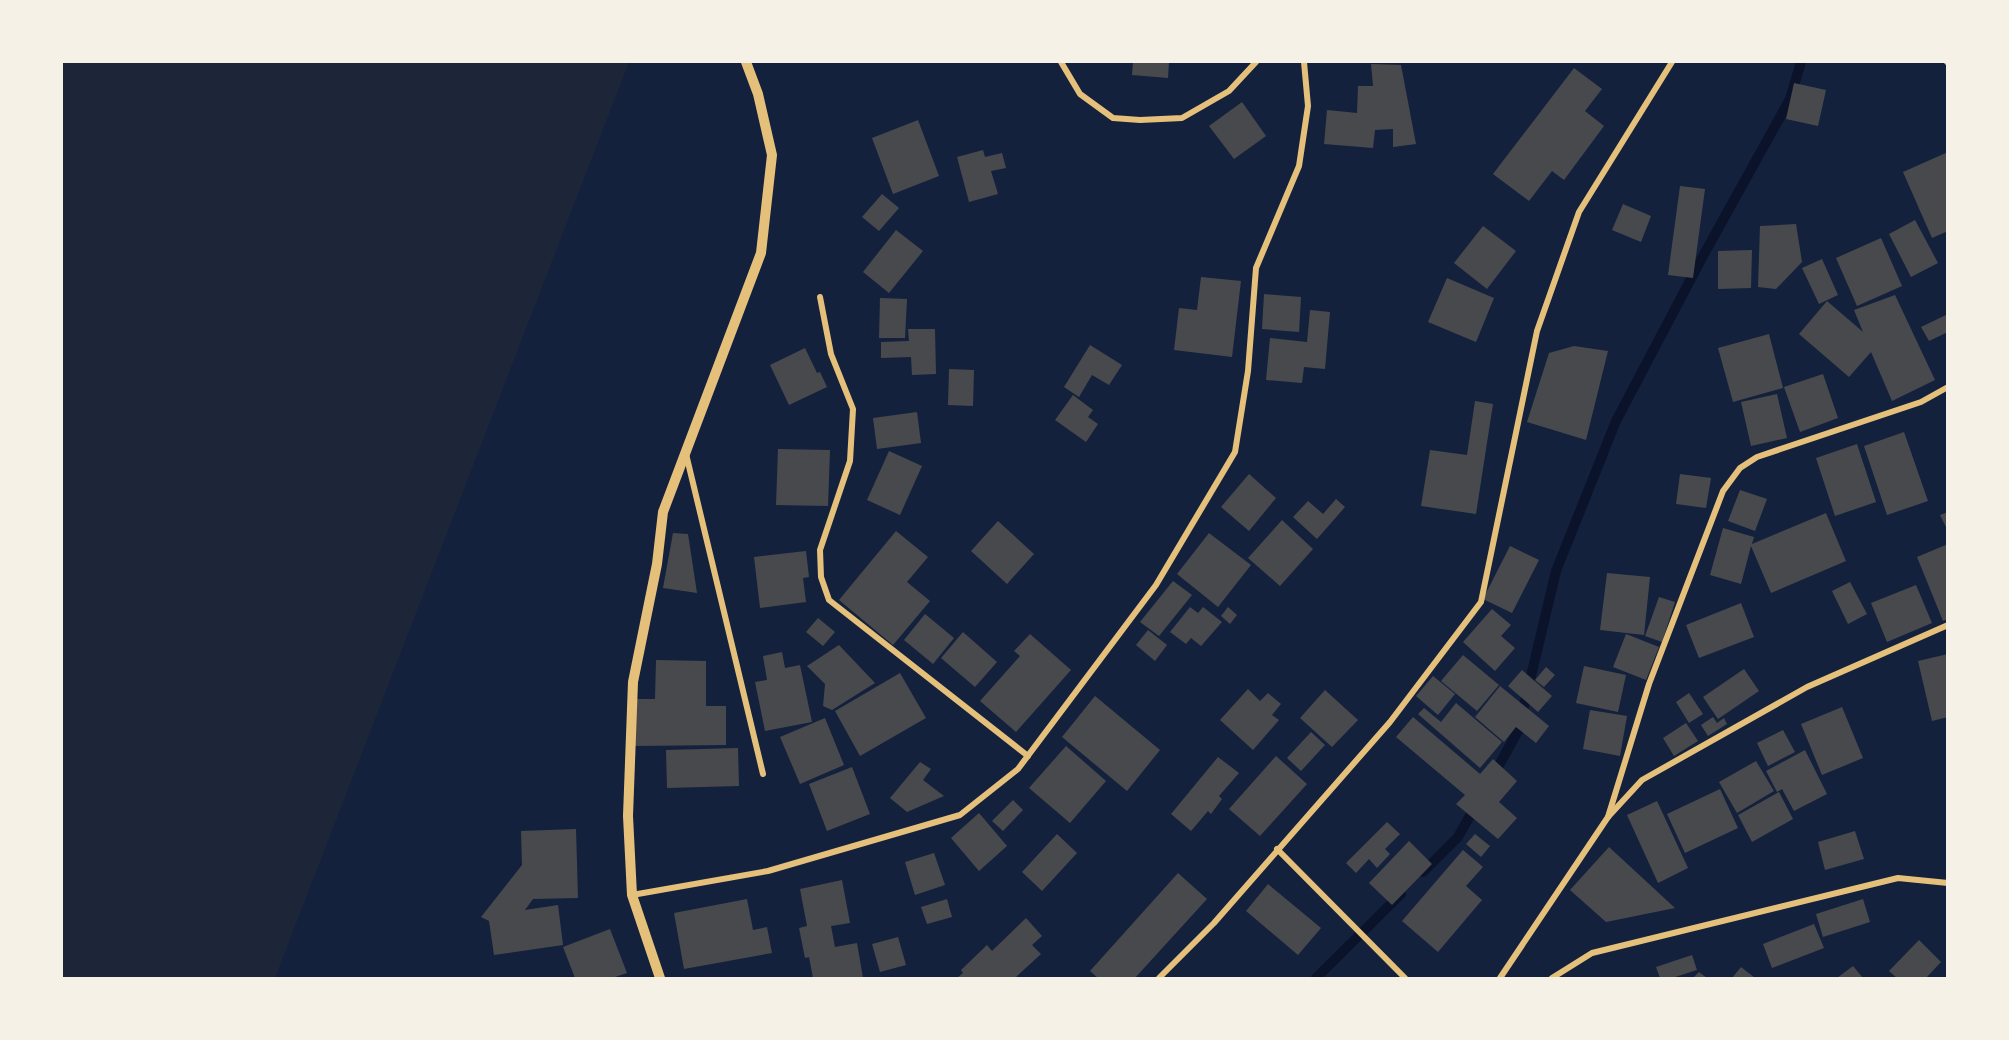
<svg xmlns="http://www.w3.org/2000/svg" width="2009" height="1040" viewBox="0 0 2009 1040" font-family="'Zilla Slab',serif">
<rect width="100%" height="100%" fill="#14213d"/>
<path fill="#1d2539" d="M 62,62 L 629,62 L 275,978 L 62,978 Z"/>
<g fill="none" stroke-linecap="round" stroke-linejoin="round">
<g stroke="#0b132b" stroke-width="10">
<path d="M 1493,776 L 1518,731 L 1556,571 L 1616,421 L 1703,256 L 1790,99 L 1801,62"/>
<path d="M 1423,872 L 1458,837 L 1476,805"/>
<path d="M 1316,978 L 1401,894"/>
</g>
</g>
<g fill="#48494c">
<path d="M 1133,62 L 1169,62 L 1168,78 L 1132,75 Z"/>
<path d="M 1371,64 L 1401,65 L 1416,144 L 1393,147 L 1393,129 L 1375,130 L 1373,148 L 1324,144 L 1327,110 L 1357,113 L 1358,86 L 1373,86 Z"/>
<path d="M 1574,68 L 1602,89 L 1585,111 L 1604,126 L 1564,180 L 1552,171 L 1529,201 L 1493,174 Z"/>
<path d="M 1794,83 L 1826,90 L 1818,126 L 1786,119 Z"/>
<path d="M 1242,102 L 1266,136 L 1234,159 L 1209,126 Z"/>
<path d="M 918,120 L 939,176 L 893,194 L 872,138 Z"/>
<path d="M 983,150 L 985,157 L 1002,153 L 1006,168 L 991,171 L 998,194 L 969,202 L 957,157 Z"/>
<path d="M 1948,152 L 1948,231 L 1932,238 L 1903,172 Z"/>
<path d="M 1680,186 L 1705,189 L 1693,278 L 1668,275 Z"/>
<path d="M 882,194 L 899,208 L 879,231 L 862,217 Z"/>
<path d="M 1623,204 L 1651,216 L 1641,242 L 1612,230 Z"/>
<path d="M 1915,220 L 1938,263 L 1911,277 L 1889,234 Z"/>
<path d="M 1796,224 L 1802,262 L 1776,289 L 1758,287 L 1760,226 Z"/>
<path d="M 1483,226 L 1516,251 L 1487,289 L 1454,263 Z"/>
<path d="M 896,230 L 923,251 L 889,293 L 863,272 Z"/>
<path d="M 1881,238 L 1902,286 L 1857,306 L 1836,258 Z"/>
<path d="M 1752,250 L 1751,288 L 1718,289 L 1718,251 Z"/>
<path d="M 1822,259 L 1838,295 L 1819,304 L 1802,268 Z"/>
<path d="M 1201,277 L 1241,281 L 1232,357 L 1174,350 L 1179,308 L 1197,310 Z"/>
<path d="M 1447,278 L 1494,298 L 1476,342 L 1428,322 Z"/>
<path d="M 1264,294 L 1301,297 L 1299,332 L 1262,329 Z"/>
<path d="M 1895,295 L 1935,380 L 1892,401 L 1871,352 L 1849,377 L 1799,334 L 1827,301 L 1863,332 L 1854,310 Z"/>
<path d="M 880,298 L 907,299 L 905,338 L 879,338 Z"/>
<path d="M 1310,310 L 1330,312 L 1325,369 L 1304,367 L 1302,383 L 1266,380 L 1270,338 L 1307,342 Z"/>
<path d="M 1948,314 L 1948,332 L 1929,341 L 1921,327 Z"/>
<path d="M 908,329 L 935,329 L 936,374 L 912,375 L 911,357 L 881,358 L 881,342 L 909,341 Z"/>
<path d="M 1769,334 L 1783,388 L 1733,402 L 1718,348 Z"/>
<path d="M 1090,345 L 1122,365 L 1109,385 L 1092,375 L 1079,397 L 1064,387 Z"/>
<path d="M 1574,346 L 1608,351 L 1586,440 L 1527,422 L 1549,353 Z"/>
<path d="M 805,348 L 817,373 L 820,372 L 827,387 L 789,405 L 770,365 Z"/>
<path d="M 949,369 L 974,370 L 973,406 L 948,405 Z"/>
<path d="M 1823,374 L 1838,418 L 1800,432 L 1784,387 Z"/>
<path d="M 1777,394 L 1787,438 L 1751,446 L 1741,402 Z"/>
<path d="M 1073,395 L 1093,410 L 1088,417 L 1098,424 L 1086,442 L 1055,420 Z"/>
<path d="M 1475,401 L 1493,404 L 1476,514 L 1421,506 L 1430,450 L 1467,455 Z"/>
<path d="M 917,412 L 921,443 L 877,449 L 873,418 Z"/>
<path d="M 1904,432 L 1928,501 L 1887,515 L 1864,446 Z"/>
<path d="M 1857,444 L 1876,502 L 1835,516 L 1816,458 Z"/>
<path d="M 778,449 L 830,450 L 828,506 L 776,505 Z"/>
<path d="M 889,451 L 922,466 L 900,515 L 867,500 Z"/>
<path d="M 1249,474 L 1276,498 L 1249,531 L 1221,507 Z"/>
<path d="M 1680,474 L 1711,478 L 1706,508 L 1676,504 Z"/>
<path d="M 1740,490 L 1767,499 L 1755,531 L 1728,521 Z"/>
<path d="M 1336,499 L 1345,507 L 1317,539 L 1293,517 L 1308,501 L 1323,514 Z"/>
<path d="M 1948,512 L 1948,531 L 1940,515 Z"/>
<path d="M 1826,513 L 1846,561 L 1771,593 L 1751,546 L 1741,584 L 1710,575 L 1723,528 L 1754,537 L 1752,544 Z"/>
<path d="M 1282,520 L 1313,549 L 1280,586 L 1248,558 Z"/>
<path d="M 998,521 L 1034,554 L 1007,584 L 971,551 Z"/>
<path d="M 896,531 L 928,557 L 907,582 L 930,601 L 893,645 L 839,600 Z"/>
<path d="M 673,533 L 688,534 L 697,593 L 663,588 Z"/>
<path d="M 1209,533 L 1251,565 L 1218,607 L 1177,574 Z"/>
<path d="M 1948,544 L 1948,619 L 1943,621 L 1917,557 Z"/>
<path d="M 1510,546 L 1539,560 L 1512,613 L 1483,599 Z"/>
<path d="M 806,551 L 809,577 L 803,578 L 806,602 L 760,608 L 754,557 Z"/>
<path d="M 1607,573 L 1650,577 L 1644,635 L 1600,630 Z"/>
<path d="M 1173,581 L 1192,595 L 1159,636 L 1140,622 Z"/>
<path d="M 1850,582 L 1867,614 L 1848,624 L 1832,591 Z"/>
<path d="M 1916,585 L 1932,623 L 1887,642 L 1871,603 Z"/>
<path d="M 1659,597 L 1675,602 L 1662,642 L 1645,636 Z"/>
<path d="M 1741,603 L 1754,637 L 1699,658 L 1686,625 Z"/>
<path d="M 1190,607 L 1198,613 L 1203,607 L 1222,622 L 1201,646 L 1191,638 L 1186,644 L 1170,632 Z"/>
<path d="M 1228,607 L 1237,615 L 1230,624 L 1221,616 Z"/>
<path d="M 1492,609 L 1511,625 L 1501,636 L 1515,648 L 1495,671 L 1463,642 Z"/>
<path d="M 925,614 L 954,638 L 933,664 L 904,640 Z"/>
<path d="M 818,618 L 835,632 L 823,646 L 806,632 Z"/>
<path d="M 1148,630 L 1167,645 L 1155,661 L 1136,645 Z"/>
<path d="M 963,632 L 997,662 L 975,687 L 941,658 Z"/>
<path d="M 1030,634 L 1071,670 L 1016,732 L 980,701 L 1020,656 L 1014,651 Z"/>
<path d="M 1626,634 L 1659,647 L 1646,680 L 1613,667 Z"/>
<path d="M 839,645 L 875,683 L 832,710 L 823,706 L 825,684 L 807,666 Z"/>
<path d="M 782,652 L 785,668 L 800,665 L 812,722 L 765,731 L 755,682 L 767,680 L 763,656 Z"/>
<path d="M 1948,654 L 1948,717 L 1932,721 L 1918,661 Z"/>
<path d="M 1463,655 L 1499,685 L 1477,711 L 1441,681 Z"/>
<path d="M 656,660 L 706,661 L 706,706 L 726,706 L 726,745 L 633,746 L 634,699 L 655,699 Z"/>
<path d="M 1584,666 L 1626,675 L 1618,712 L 1576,703 Z"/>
<path d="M 1546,667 L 1555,675 L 1544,687 L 1535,680 Z"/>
<path d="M 1744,669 L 1759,691 L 1718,719 L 1703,697 Z"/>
<path d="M 1522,670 L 1552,696 L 1538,712 L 1508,686 Z"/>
<path d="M 900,673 L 926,718 L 860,756 L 835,711 Z"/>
<path d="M 1433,676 L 1455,694 L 1438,715 L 1416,696 Z"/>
<path d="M 1500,686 L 1549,726 L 1536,743 L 1516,727 L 1504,742 L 1475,717 Z"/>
<path d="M 1248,689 L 1260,701 L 1268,693 L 1281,704 L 1272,715 L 1279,720 L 1253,750 L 1220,720 Z"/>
<path d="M 1325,690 L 1358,720 L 1332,747 L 1300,718 Z"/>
<path d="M 1689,693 L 1703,714 L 1689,723 L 1676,702 Z"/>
<path d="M 1095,696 L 1160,750 L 1127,791 L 1062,737 Z"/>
<path d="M 1456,703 L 1502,742 L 1480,768 L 1418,714 L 1424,708 L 1441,722 Z"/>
<path d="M 1842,707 L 1863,758 L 1822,775 L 1801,724 Z"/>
<path d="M 1590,710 L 1627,716 L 1620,756 L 1583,749 Z"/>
<path d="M 1413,717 L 1480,774 L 1493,759 L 1517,781 L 1499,802 L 1517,818 L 1498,839 L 1456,804 L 1465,795 L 1396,737 Z"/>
<path d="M 1713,717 L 1717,723 L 1724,718 L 1727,724 L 1708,736 L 1701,725 Z"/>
<path d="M 825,718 L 844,765 L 800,784 L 780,737 Z"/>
<path d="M 1686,723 L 1698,741 L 1674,756 L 1663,738 Z"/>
<path d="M 1783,730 L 1795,752 L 1768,766 L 1757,743 Z"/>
<path d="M 1311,732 L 1325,745 L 1301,771 L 1287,758 Z"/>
<path d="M 1066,746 L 1106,781 L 1070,823 L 1029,788 Z"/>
<path d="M 738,748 L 739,786 L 667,788 L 666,750 Z"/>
<path d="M 1805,750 L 1827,794 L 1794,811 L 1782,789 L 1777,792 L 1766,771 Z"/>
<path d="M 1276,756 L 1307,784 L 1260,836 L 1229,809 Z"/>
<path d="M 1218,757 L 1239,773 L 1219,796 L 1222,799 L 1211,814 L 1208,811 L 1191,831 L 1171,814 Z"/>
<path d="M 1756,761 L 1774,791 L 1737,813 L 1719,782 Z"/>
<path d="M 920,762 L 931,769 L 923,780 L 944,796 L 907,812 L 890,798 Z"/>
<path d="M 852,767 L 870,814 L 827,831 L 809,784 Z"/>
<path d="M 1720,789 L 1738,828 L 1685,853 L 1667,814 Z"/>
<path d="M 1779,792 L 1793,819 L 1752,842 L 1738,815 Z"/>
<path d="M 1013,800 L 1023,810 L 1003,831 L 992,821 Z"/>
<path d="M 1657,801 L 1688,868 L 1658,883 L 1627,815 Z"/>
<path d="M 979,813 L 1007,846 L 979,871 L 951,838 Z"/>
<path d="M 1387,822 L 1400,834 L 1385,849 L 1390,854 L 1377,868 L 1369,859 L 1356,873 L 1346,863 Z"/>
<path d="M 576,829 L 578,898 L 533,899 L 525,910 L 558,905 L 563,945 L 494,955 L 489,921 L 481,917 L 522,865 L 521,831 Z"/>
<path d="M 1855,831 L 1864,859 L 1825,870 L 1818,842 Z"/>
<path d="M 1057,834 L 1077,853 L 1042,891 L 1022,872 Z"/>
<path d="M 1475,834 L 1490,846 L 1481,857 L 1466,844 Z"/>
<path d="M 1409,841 L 1432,864 L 1392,905 L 1369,883 Z"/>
<path d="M 1609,847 L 1675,908 L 1606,922 L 1570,890 Z"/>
<path d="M 1463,850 L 1483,867 L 1466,886 L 1482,900 L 1438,952 L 1402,921 Z"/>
<path d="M 934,853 L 945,885 L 915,895 L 905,862 Z"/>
<path d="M 1178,873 L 1207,899 L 1135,978 L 1098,978 L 1090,971 Z"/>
<path d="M 842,880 L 850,923 L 831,926 L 835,947 L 857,943 L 863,978 L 813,978 L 809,957 L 805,958 L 799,928 L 807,926 L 800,889 Z"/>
<path d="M 1268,884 L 1321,928 L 1298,955 L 1246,911 Z"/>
<path d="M 747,899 L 753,930 L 767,927 L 772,953 L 684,969 L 674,913 Z"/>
<path d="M 947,899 L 952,917 L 927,924 L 921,907 Z"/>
<path d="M 1863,899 L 1870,922 L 1823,937 L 1816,914 Z"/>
<path d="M 1026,918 L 1042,936 L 1032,945 L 1041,954 L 1015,978 L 957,978 L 963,973 L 961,970 L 987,945 L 992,951 Z"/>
<path d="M 1814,924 L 1824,948 L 1772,968 L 1763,944 Z"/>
<path d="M 610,929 L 627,973 L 612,978 L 575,978 L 563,947 Z"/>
<path d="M 898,937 L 906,965 L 880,972 L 872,944 Z"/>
<path d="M 1919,940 L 1941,962 L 1926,978 L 1897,978 L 1889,971 Z"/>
<path d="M 1692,955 L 1697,970 L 1672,978 L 1660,978 L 1656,967 Z"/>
<path d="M 1853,966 L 1863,978 L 1837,978 Z"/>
<path d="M 1741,967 L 1755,978 L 1732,978 Z"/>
<path d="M 1699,972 L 1707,978 L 1693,978 Z"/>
</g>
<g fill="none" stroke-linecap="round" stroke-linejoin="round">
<g stroke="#e5c07b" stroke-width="6">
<path d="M 1061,62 L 1080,94 L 1113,118 L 1140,120 L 1182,118 L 1229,91 L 1256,62"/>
<path d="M 1947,62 L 1948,63"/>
<path d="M 820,297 L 831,354 L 853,409 L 850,461 L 820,550 L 821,577 L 829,600 L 1028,756"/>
<path d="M 686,454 L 763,774"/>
<path d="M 1608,817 L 1649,684 L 1723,491 L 1740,468 L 1757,457 L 1921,402 L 1948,387"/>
<path d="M 1277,849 L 1405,978"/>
<path d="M 632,895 L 768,871 L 960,815 L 1018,769 L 1156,585 L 1235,452 L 1248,371 L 1256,268 L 1299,166 L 1308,106 L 1304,62"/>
<path d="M 1159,978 L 1214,923 L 1390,722 L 1481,602 L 1537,331 L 1579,212 L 1672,62"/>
<path d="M 1500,978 L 1608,817 L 1642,780 L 1807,687 L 1948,625"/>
<path d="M 1552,978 L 1592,953 L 1898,878 L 1948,883"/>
</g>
<path stroke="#e5c07b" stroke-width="10" d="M 660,978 L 632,895 L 628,816 L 633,682 L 657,564 L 663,512 L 761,253 L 772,155 L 758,94 L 746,62"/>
</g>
<rect width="2009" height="1040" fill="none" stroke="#f6f1e7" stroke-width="126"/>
</svg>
